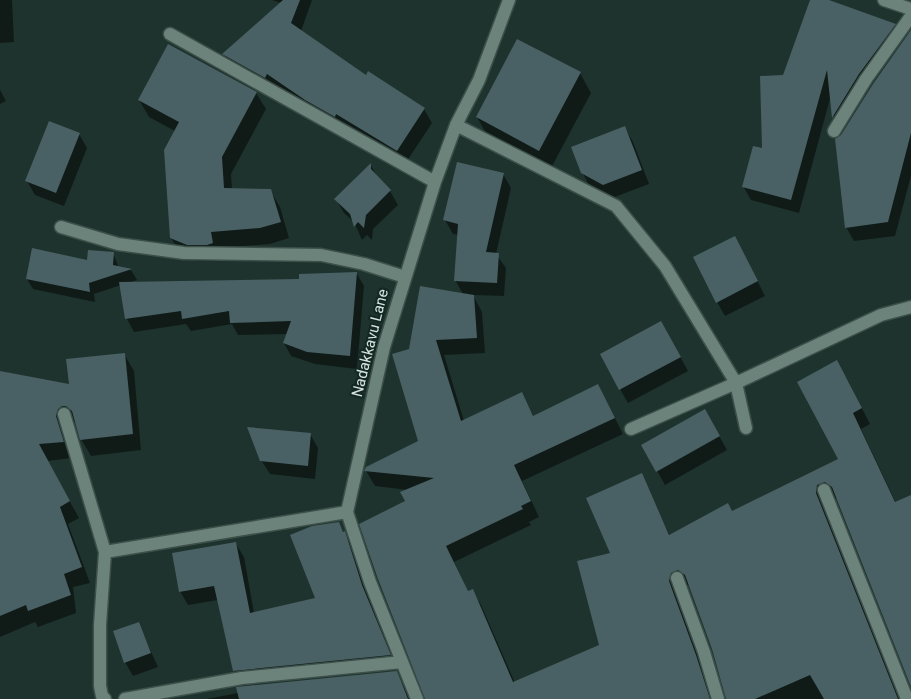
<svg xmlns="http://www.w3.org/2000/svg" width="911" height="699" viewBox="0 0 911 699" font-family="Roboto,sans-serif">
	<rect width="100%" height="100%" fill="#1e332d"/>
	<path fill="#0007" d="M 0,0 L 12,0 L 14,42 L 0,43 Z
		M 272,0 L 312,0 L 301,31 L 366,77 L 424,109 L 432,123 L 405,164 L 231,67 L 224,54 L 281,3 Z
		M 811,0 L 826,0 L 895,25 L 903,38 L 867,88 L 841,130 L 834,118 L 831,95 L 799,213 L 751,200 L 743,186 L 764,150 L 784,76 Z
		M 911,32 L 911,176 L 895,236 L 854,241 L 846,227 L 842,136 Z
		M 580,73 L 591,93 L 550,170 L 488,137 L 477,117 Z
		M 0,90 L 6,101 L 0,104 Z
		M 256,93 L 266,109 L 231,174 L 232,189 L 270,190 L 280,207 L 289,238 L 270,244 L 220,248 L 222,260 L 217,261 L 197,261 L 181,254 L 171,238 L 175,131 L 149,117 L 139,100 Z
		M 625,128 L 633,142 L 649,184 L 612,198 L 590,187 L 582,172 Z
		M 79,134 L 87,148 L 64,206 L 35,195 L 27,181 Z
		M 371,165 L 378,179 L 390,191 L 398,205 L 373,229 L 372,240 L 367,235 L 362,240 L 354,222 L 344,213 L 336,199 Z
		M 503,174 L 511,188 L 496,254 L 506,268 L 504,296 L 473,295 L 482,312 L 485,353 L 444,355 L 464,421 L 521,394 L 534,417 L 598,385 L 623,434 L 522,481 L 539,517 L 529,522 L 531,525 L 454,562 L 468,592 L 472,590 L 481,605 L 515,683 L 600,646 L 611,554 L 641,475 L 670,536 L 731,512 L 840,460 L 846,377 L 870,424 L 861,429 L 896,503 L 911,496 L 911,687 L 838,499 L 829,498 L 824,504 L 900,699 L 726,699 L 713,649 L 689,585 L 683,586 L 713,699 L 425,699 L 407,502 L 408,490 L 375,486 L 366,471 L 420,442 L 411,350 L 463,294 L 455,280 L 459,235 L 453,234 L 445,220 Z
		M 742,251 L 765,296 L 725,316 L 717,302 Z
		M 113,253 L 119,268 L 131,270 L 137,280 L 131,282 L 300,280 L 357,274 L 364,286 L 357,369 L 315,364 L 291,356 L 284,343 L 287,334 L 238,335 L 232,324 L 191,331 L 186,324 L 134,332 L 127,319 L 121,285 L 94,294 L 95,302 L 33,289 L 27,279 Z
		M 669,336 L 688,371 L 628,403 L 620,389 Z
		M 124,354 L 134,371 L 141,450 L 91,456 L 81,439 L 76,422 L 72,422 L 72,458 L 47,461 L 79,518 L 68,524 L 90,583 L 73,587 L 76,613 L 38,627 L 35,622 L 0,637 L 0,372 L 70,386 Z
		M 705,411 L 727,450 L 665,485 L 643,446 Z
		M 310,434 L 318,448 L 315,479 L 270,474 L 261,460 Z
		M 338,523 L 352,546 L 370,600 L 397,669 L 242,685 L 234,671 L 218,600 L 188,605 L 180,591 L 236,544 L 244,557 L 254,613 L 317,599 Z
		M 138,623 L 158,667 L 133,676 L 125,662 Z
		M 396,672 L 410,699 L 206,699 L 238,693 Z"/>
	<path fill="#496164" d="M 283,0 L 300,0 L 291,23 L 366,75 L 368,71 L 425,108 L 397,151 L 336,114 L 335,117 L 305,100 L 267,74 L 265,78 L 222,54 Z
		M 810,0 L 829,0 L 896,24 L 859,74 L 832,118 L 827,70 L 791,200 L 742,187 L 753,146 L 762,148 L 760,76 L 783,75 Z
		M 911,30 L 911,133 L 888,222 L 845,228 L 835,139 L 841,135 L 873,84 Z
		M 517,39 L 581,72 L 539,151 L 476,117 Z
		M 168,44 L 257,92 L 222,157 L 224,188 L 271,189 L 281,222 L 260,228 L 211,232 L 213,243 L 207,245 L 187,245 L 170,238 L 164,150 L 179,122 L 138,100 Z
		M 49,121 L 80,133 L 56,193 L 25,181 Z
		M 625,126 L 642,170 L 603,185 L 581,173 L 571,147 Z
		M 457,162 L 504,173 L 486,252 L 499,253 L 497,283 L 454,281 L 458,224 L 443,220 Z
		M 371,163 L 371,169 L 391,190 L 366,215 L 364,228 L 358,222 L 354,227 L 350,214 L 334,199 Z
		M 735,236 L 758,281 L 716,303 L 693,257 Z
		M 32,248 L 87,260 L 88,250 L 114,252 L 113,265 L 132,269 L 89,283 L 90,292 L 26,279 Z
		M 357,272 L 350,356 L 307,352 L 283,343 L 291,321 L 230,323 L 229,311 L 182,319 L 181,311 L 125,319 L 119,282 L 299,279 L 299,274 Z
		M 420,286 L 474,295 L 477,338 L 436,340 L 461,421 L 522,392 L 533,416 L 598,384 L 615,418 L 514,465 L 531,501 L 521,506 L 523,509 L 446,546 L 468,591 L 473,589 L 513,682 L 599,645 L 577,561 L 610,553 L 586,498 L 642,473 L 669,535 L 728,503 L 732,511 L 838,459 L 797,382 L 837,360 L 862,408 L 853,413 L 895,502 L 911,495 L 911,687 L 832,487 L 825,482 L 817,485 L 816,493 L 898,699 L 824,699 L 810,675 L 755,699 L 726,699 L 712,649 L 685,575 L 678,570 L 671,573 L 669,581 L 696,655 L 710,699 L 425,699 L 378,579 L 359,524 L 405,501 L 400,492 L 434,478 L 364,471 L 366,467 L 418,441 L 392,354 L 409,349 Z
		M 661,321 L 681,357 L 619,390 L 600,354 Z
		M 125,353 L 133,434 L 80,440 L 72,411 L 66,406 L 62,406 L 58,409 L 56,416 L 64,442 L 39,444 L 70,501 L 60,507 L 82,567 L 64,574 L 71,595 L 28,611 L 26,605 L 0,616 L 0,371 L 69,384 L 66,359 Z
		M 705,409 L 720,436 L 656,472 L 641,445 Z
		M 247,427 L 311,433 L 308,466 L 260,461 Z
		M 339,522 L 343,532 L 345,531 L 362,585 L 391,655 L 233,671 L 214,586 L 179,592 L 172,553 L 236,542 L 250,613 L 315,598 L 290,535 L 312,526 Z
		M 139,622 L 151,653 L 124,663 L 113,631 Z
		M 397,671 L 408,699 L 239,699 L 236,687 Z"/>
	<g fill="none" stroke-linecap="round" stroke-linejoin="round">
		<defs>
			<path id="minor" d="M 884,0 L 911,9
				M 170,34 L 435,182
				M 456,125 L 616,206 L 665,266 L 736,383 L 746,428
				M 834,131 L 866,79 L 911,16
				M 61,227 L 118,244 L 184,253 L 321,255 L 364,264 L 405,277
				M 64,414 L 105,552 L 347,512
				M 631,429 L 736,383 L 881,315 L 911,307
				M 824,490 L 907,699
				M 105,552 L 100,625 L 100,686 L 102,696 L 105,699
				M 677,578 L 704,652 L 718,699
				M 125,699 L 242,678 L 402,662
				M 417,699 L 370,582 L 347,512 L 384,347 L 435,182 L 456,125 L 479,80 L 509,0"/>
		</defs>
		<use href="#minor" stroke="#3c4f49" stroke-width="15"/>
		<use href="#minor" stroke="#6b837b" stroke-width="12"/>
	</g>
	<g text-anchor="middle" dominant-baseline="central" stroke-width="4.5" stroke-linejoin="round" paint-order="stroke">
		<g font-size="15" fill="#d6e3de" stroke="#142923">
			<text transform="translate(370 343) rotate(-76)">Nadakkavu Lane</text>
		</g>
	</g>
</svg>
